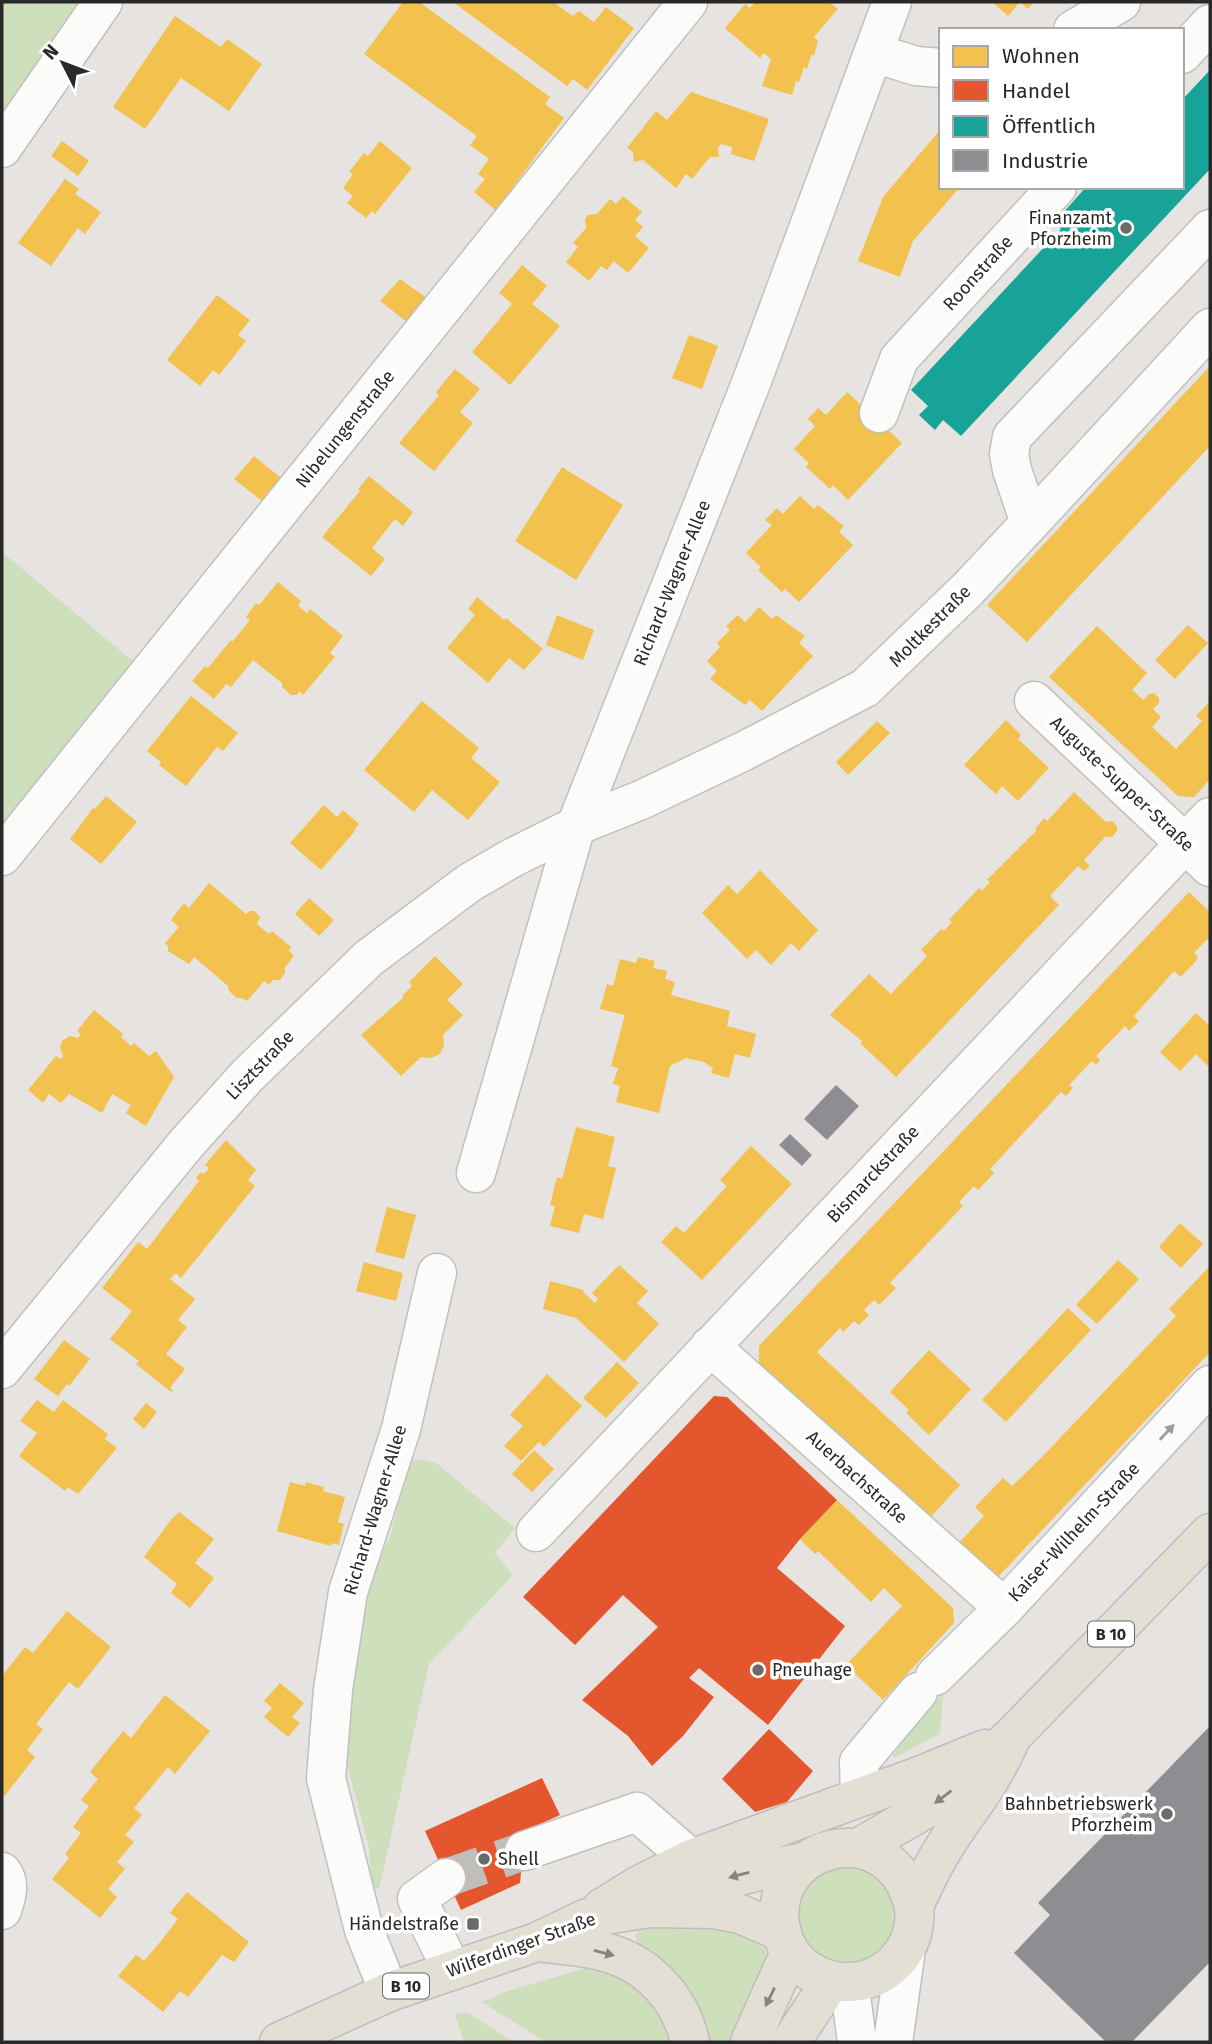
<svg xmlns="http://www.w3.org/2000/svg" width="1212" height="2044" viewBox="0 0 1212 2044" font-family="'Fira Sans',sans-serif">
	<rect width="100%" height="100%" fill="#e6e3e0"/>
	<path fill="#cddfbb" d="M 2,2 L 83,2 L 2,119 Z
		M 2,552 L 135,663 L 2,826 Z
		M 419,1459 L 436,1463 L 515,1528 L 495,1553 L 513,1575 L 429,1664 L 382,1876 L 379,1888 L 374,1888 L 371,1878 L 369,1847 L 338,1731 L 357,1596 L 390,1538 L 408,1463 Z
		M 943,1694 L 940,1734 L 894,1758 L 893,1755 L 916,1724 Z
		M798 1916a49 49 0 1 1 98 0a49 49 0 1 1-98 0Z
		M 682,1915 L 760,1935 L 767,1956 L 761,1979 L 732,2042 L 703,2042 L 638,1946 L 635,1936 L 640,1926 Z
		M 606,1962 L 637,1982 L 663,2014 L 671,2042 L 545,2042 L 482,2002 L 508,1991 Z
		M 467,2012 L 513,2042 L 464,2042 L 455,2014 Z"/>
	<path fill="#f2c14e" d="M 403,2 L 419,2 L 550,97 L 545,104 L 564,118 L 507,195 L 510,197 L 498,212 L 474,192 L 485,179 L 478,174 L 489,159 L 470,145 L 477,136 L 364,54 Z
		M 453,2 L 553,2 L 573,16 L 579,11 L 594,22 L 606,7 L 634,28 L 587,90 L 573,79 L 567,86 Z
		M 755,2 L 829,2 L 838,9 L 814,37 L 818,41 L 814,56 L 811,55 L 807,69 L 804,67 L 799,82 L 796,81 L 792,95 L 762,86 L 771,59 L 764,53 L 760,58 L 725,28 L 745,4 L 750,8 Z
		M 992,2 L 1034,2 L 1028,9 L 1020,2 L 1008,16 Z
		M 175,16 L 221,47 L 227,39 L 262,64 L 229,111 L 181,78 L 145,129 L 113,107 Z
		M 691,92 L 769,119 L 754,161 L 731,154 L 732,147 L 721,144 L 718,148 L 719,157 L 710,157 L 692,179 L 686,174 L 676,188 L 643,160 L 634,162 L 633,152 L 627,148 L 656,111 L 667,120 Z
		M 941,129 L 941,187 L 960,187 L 913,241 L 900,277 L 858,261 L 883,197 Z
		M 62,141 L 89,161 L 78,176 L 51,156 Z
		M 380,141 L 412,168 L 375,214 L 372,211 L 366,218 L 347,203 L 353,196 L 343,188 L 353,174 L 349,172 L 364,153 L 368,156 Z
		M 65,179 L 79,189 L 75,194 L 101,212 L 85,234 L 78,228 L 51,266 L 18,243 Z
		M 623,196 L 642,212 L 635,220 L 643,227 L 635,236 L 649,248 L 628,273 L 614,261 L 607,270 L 601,266 L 589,281 L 566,262 L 578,247 L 573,243 L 586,228 L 585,220 L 587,215 L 597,214 L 610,199 L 616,204 Z
		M 522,265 L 547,286 L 532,304 L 560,326 L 510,385 L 472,352 L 512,304 L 499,293 Z
		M 400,279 L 428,299 L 407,322 L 380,301 Z
		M 217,295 L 250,320 L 238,335 L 246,341 L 219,375 L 213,370 L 200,386 L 167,360 Z
		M 689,335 L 718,346 L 702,389 L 672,378 Z
		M 1210,366 L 1210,446 L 1027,642 L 987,605 Z
		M 455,369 L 480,389 L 460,412 L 473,423 L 434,471 L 399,443 L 439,395 L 436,392 Z
		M 847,392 L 902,443 L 848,500 L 833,485 L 830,489 L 806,467 L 809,463 L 794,449 L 815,426 L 808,419 L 818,408 L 826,415 Z
		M 254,456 L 281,478 L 262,501 L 234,479 Z
		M 562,467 L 623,505 L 576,580 L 515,541 Z
		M 369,476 L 413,512 L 403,526 L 395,519 L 372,548 L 385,559 L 371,576 L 322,537 L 360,491 L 358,489 Z
		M 800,496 L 814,509 L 818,505 L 844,526 L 839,532 L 853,545 L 799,602 L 785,589 L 782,592 L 758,570 L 761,567 L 746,553 L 772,525 L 765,520 L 777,508 L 783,514 Z
		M 278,582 L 301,601 L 298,606 L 307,613 L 310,609 L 343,636 L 330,653 L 335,657 L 303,695 L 299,691 L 297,695 L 291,695 L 282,687 L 282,683 L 253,660 L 231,687 L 226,684 L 214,699 L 192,681 L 205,666 L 208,668 L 231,640 L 232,642 L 250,620 L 246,617 L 256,603 L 259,605 Z
		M 477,597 L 504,620 L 506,618 L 543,649 L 524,670 L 509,658 L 488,683 L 447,648 L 475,615 L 468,609 Z
		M 759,607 L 772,619 L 776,615 L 805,636 L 799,643 L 813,656 L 762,711 L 750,700 L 745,705 L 710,679 L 717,671 L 707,661 L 720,647 L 717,643 L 730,630 L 726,626 L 738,615 L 745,622 Z
		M 557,615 L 594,630 L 583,660 L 546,645 Z
		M 1188,625 L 1208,643 L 1175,679 L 1155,660 Z
		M 1097,626 L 1147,673 L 1132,690 L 1143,700 L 1149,694 L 1154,693 L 1159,698 L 1159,703 L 1153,709 L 1161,717 L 1152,727 L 1176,749 L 1202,721 L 1196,716 L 1210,701 L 1210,779 L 1194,797 L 1178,796 L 1049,677 Z
		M 191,696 L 238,733 L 223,751 L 217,747 L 186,786 L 159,765 L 161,762 L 147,751 Z
		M 422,701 L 479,748 L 471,758 L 500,782 L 468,820 L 432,790 L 414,812 L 364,770 Z
		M 1006,720 L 1021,735 L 1018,739 L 1049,768 L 1018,801 L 1002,786 L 996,794 L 964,765 Z
		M 877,721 L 890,733 L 848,775 L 836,762 Z
		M 1074,792 L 1106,822 L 1112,821 L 1117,826 L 1117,831 L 1112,837 L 1105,837 L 1084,860 L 1090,866 L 1084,871 L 1078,866 L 1050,896 L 1059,905 L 896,1077 L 860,1043 L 862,1041 L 830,1015 L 869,974 L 891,994 L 927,956 L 921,950 L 941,929 L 944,931 L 952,922 L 949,920 L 979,888 L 982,891 L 990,882 L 987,880 L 1037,830 L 1035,829 L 1044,818 L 1047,821 Z
		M 106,796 L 137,822 L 101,864 L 70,839 L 93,808 L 95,809 Z
		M 324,805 L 337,817 L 343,810 L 359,824 L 354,830 L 355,831 L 321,870 L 290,843 Z
		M 760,870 L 818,930 L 799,951 L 791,943 L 771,965 L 756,950 L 747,959 L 702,913 L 728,885 L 737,894 Z
		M 209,883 L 246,914 L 249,911 L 254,911 L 260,917 L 257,924 L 269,934 L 272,931 L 291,947 L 289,951 L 294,956 L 285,967 L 285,973 L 280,980 L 273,980 L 269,985 L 264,981 L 247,1001 L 242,998 L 237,998 L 229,991 L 228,986 L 194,957 L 189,964 L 168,951 L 168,946 L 165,943 L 179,927 L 171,920 L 184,903 L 189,908 Z
		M 1189,892 L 1210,912 L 1210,942 L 1207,939 L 1194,953 L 1198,956 L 1196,961 L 1181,977 L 1174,971 L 1134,1016 L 1139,1021 L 1129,1031 L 1125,1026 L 1096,1056 L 1100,1060 L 1096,1065 L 1092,1061 L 1069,1085 L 1073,1088 L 1066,1096 L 1061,1092 L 990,1169 L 994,1173 L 978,1190 L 974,1186 L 959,1202 L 963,1206 L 890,1283 L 896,1288 L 879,1305 L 874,1300 L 864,1310 L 869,1315 L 859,1325 L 854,1321 L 843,1332 L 840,1328 L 817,1352 L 960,1485 L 928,1520 L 759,1363 L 759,1346 Z
		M 309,898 L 334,920 L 319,936 L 295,914 Z
		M 435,956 L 463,984 L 447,1000 L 463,1015 L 443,1035 L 444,1046 L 440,1054 L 431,1058 L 421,1057 L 401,1076 L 361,1035 L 404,997 L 402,996 L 412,986 L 409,982 Z
		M 638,957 L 655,961 L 653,968 L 667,971 L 665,979 L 675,982 L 671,995 L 730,1011 L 727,1026 L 756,1034 L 750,1058 L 735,1054 L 729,1078 L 711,1073 L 713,1068 L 704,1062 L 686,1058 L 670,1066 L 659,1113 L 616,1102 L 620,1086 L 613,1084 L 618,1068 L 611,1066 L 625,1015 L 600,1009 L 607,984 L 613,986 L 620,959 L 636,963 Z
		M 94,1010 L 123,1034 L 121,1037 L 131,1046 L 134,1043 L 149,1056 L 156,1051 L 174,1077 L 146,1126 L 126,1113 L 131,1105 L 112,1094 L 102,1113 L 69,1094 L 61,1103 L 49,1094 L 43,1103 L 28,1090 L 56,1056 L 61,1059 L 63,1056 L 60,1047 L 62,1041 L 70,1036 L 78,1038 L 81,1034 L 77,1031 Z
		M 1196,1013 L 1210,1026 L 1210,1068 L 1196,1054 L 1180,1071 L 1160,1052 Z
		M 576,1127 L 615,1137 L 608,1166 L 616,1168 L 603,1219 L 584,1214 L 579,1233 L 550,1226 L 555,1206 L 550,1205 L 557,1177 L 562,1179 Z
		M 226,1140 L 256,1170 L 248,1180 L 255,1186 L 181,1278 L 176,1273 L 170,1279 L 195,1299 L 178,1320 L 187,1327 L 166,1354 L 185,1369 L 170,1388 L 173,1390 L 171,1392 L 136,1364 L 139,1361 L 110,1339 L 132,1311 L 102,1288 L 138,1242 L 147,1249 L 199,1181 L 196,1178 L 201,1172 L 204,1174 L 209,1168 L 205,1165 Z
		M 751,1146 L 792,1184 L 702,1280 L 661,1242 L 676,1226 L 684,1233 L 727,1186 L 720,1180 Z
		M 387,1207 L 416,1215 L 404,1259 L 375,1252 Z
		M 1180,1223 L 1203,1244 L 1181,1268 L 1159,1247 Z
		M 1118,1260 L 1139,1279 L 1097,1324 L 1076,1305 Z
		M 364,1262 L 403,1273 L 396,1301 L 356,1291 Z
		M 619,1265 L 648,1291 L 637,1303 L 659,1324 L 624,1362 L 576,1318 L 543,1309 L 550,1281 L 584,1290 L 583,1292 L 595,1303 L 598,1299 L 592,1293 Z
		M 1210,1266 L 1210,1352 L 997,1578 L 955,1547 L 984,1516 L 975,1507 L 1003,1478 L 1012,1486 L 1042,1457 L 1176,1316 L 1169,1309 Z
		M 1068,1308 L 1091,1330 L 1006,1422 L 982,1400 Z
		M 64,1340 L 90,1359 L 69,1386 L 67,1384 L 58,1396 L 34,1379 Z
		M 929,1350 L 971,1389 L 929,1435 L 906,1413 L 909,1410 L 890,1392 Z
		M 617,1362 L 639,1383 L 606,1418 L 583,1398 Z
		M 547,1374 L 582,1406 L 544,1447 L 539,1442 L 521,1461 L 504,1446 L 523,1426 L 510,1415 Z
		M 37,1400 L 54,1412 L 63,1400 L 108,1434 L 105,1439 L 117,1448 L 78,1494 L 68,1487 L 65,1491 L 19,1456 L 37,1433 L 20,1421 Z
		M 146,1403 L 157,1412 L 144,1429 L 133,1419 Z
		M 534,1450 L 554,1469 L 532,1492 L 512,1474 Z
		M 290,1482 L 305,1486 L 306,1482 L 324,1487 L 323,1491 L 345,1497 L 338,1522 L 344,1524 L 339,1545 L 332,1543 L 331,1546 L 277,1531 Z
		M 837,1500 L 953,1608 L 954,1623 L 883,1700 L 846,1665 L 902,1606 L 884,1588 L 871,1602 L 818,1551 L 815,1554 L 800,1539 Z
		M 179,1512 L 214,1539 L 195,1563 L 214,1578 L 190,1608 L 171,1593 L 177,1584 L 144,1557 L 170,1521 Z
		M 67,1611 L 111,1647 L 78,1689 L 69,1682 L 36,1724 L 43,1729 L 27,1750 L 35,1757 L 2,1799 L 2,1676 L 25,1647 L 33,1653 Z
		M 280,1683 L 304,1703 L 292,1717 L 300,1723 L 288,1737 L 264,1717 L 272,1708 L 264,1701 Z
		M 165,1695 L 210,1731 L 175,1774 L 168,1767 L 134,1808 L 142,1815 L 125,1835 L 134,1842 L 117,1862 L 125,1869 L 108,1889 L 117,1897 L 100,1918 L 52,1879 L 69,1858 L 65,1854 L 81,1833 L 73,1827 L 89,1806 L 81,1800 L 98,1779 L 90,1772 L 123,1731 L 131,1738 Z
		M 187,1892 L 249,1942 L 234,1962 L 222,1955 L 188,1997 L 180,1991 L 163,2012 L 118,1976 L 136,1955 L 144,1961 L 161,1941 L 178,1919 L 170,1913 Z"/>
	<path fill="#e4572e" d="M 714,1396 L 727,1397 L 837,1500 L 800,1539 L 777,1568 L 845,1626 L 768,1725 L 699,1668 L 689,1678 L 714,1697 L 683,1736 L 652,1766 L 628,1736 L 582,1700 L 658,1627 L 623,1595 L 575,1645 L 523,1597 Z
		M 769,1729 L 813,1771 L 787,1802 L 755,1812 L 722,1779 Z
		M 542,1778 L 560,1815 L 525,1831 L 520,1883 L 461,1910 L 425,1831 Z"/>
	<path fill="#17a398" d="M 1210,70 L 1210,169 L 961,436 L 943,420 L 935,430 L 919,415 L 928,406 L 911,390 L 1061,229 L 1054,223 L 1086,187 L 1182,187 L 1182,100 Z"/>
	<path fill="#8d8d92" d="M 836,1085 L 859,1106 L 827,1140 L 804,1119 Z
		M 790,1134 L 812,1155 L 802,1166 L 779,1145 Z
		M 1210,1726 L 1210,1962 L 1132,2042 L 1106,2042 L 1014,1953 L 1050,1915 L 1038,1903 Z"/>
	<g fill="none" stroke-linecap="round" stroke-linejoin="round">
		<path stroke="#c0bebb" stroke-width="38" stroke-dasharray="38 19" stroke-linecap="butt" d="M 446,1878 L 524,1851"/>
		<defs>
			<path id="minor" d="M 1073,30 L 1121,2
				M 874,53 L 916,66 L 941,68
				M 1182,54 L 1210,24
				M 2,148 L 103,2
				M 879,413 L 899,359 L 1057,187
				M 1030,523 L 1012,470 L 1009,454 L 1012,437 L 1210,229
				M 1034,701 L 1210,867
				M 2,856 L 688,2
				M 476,1173 L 576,826 L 753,378 L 892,2
				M 710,1346 L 1004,1608
				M 2,1369 L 186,1144 L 247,1076 L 369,958 L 469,883 L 512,858 L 576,826 L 641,800 L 744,751 L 865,688 L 968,589 L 1030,523 L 1210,328
				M 536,1532 L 1210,817
				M 935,1676 L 1004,1608 L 1210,1385
				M 860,1796 L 859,1762 L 918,1692
				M 524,1851 L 637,1812 L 691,1859
				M 2,1872 C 11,1883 6,1898 2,1910
				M 446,1878 L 417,1899 L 452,1970
				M 853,1982 L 851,1996 L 857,2042
				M 389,1992 L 364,1930 L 326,1778 L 333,1690 L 348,1592 L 401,1429 L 437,1273
				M 893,2042 L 906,1949"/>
			<path id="major" d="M 858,1848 L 936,1803 L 964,1781 L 1012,1736 L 1210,1533
				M 667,1900 C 712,1881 757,1870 805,1862
				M 914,1907 C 890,1807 759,1846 782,1934 C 796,1984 863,1999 897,1960 C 907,1949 913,1936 914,1922 C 915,1917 914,1911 915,1906 C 916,1900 920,1893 923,1887 C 938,1853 958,1826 979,1796 C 992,1777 1003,1757 1012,1736
				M 602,1908 L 641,1884 L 691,1859 L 919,1776 L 985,1749
				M 537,1942 C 560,1945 586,1946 608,1953 C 650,1965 681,2000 690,2042
				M 279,2042 L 389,1992 L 537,1942 L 587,1918 L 649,1908 L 714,1909 L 740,1914 L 782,1932
				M 750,2042 L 790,1952
				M 791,2042 L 831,1981"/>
		</defs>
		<use href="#minor" stroke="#c1c0c1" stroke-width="41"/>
		<use href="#major" stroke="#bfbebd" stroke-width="41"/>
		<use href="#minor" stroke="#fbfbfa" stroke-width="38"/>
		<use href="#major" stroke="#e4dfd5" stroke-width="38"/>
	</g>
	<defs><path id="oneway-solid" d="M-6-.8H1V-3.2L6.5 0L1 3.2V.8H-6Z" transform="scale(1.75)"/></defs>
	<use fill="#9c9c9c" href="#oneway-solid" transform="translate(1167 1432) rotate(-47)"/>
	<g fill="#86847f">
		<use href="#oneway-solid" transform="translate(943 1797) rotate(143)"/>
		<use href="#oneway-solid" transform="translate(739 1875) rotate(165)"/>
		<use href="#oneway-solid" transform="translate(604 1953) rotate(14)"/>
		<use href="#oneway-solid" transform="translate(770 1997) rotate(116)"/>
	</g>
	<g fill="#6b6a69" stroke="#fff" stroke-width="2.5">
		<circle cx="1126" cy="228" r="7"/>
		<circle cx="758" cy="1670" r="7"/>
		<circle cx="1167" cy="1814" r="7"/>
		<circle cx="484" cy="1859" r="7"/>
		<rect x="466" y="1917" width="14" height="14" rx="3.5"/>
	</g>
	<g text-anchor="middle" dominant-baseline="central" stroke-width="7" stroke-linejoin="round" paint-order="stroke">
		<g fill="#fff" stroke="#696969" stroke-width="2">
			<rect x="1088" y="1621.5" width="46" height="25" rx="5"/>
			<rect x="383" y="1973.5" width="46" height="25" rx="5"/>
		</g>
		<g font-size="16" font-weight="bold" fill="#292929">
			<text x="1111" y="1634">B 10</text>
			<text x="406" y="1986">B 10</text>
		</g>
		<g font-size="18" fill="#292929" stroke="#fff" text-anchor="end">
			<text x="1112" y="218">Finanzamt<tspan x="1112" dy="21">Pforzheim</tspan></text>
			<text x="772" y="1670" text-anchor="start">Pneuhage</text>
			<text x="1153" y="1804">Bahnbetriebswerk<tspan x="1153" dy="21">Pforzheim</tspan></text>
			<text x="498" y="1859" text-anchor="start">Shell</text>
			<text x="459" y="1924">Händelstraße</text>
		</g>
		<g font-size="18" fill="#292929" stroke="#fff">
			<text transform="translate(978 273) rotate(-48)">Roonstraße</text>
			<text transform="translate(345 429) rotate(-51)">Nibelungenstraße</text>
			<text transform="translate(672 583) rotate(-68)">Richard-Wagner-Allee</text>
			<text transform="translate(930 626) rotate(-45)">Moltkestraße</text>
			<text transform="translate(1122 784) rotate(43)">Auguste-Supper-Straße</text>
			<text transform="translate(260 1065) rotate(-46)">Lisztstraße</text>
			<text transform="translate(873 1174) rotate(-47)">Bismarckstraße</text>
			<text transform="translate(857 1477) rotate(42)">Auerbachstraße</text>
			<text transform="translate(375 1510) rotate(-73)">Richard-Wagner-Allee</text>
			<text transform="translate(1074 1532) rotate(-47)">Kaiser-Wilhelm-Straße</text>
			<text transform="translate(521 1945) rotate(-20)">Wilferdinger Straße</text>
		</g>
	</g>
	<rect width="1212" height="2044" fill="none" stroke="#292929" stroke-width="7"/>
	<rect x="939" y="28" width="245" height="161" fill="#ffffff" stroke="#a9a9a9" stroke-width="2"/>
	<rect x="953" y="46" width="35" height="21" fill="#f2c14e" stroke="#a9a9a9" stroke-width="2"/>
	<text x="1002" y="63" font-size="21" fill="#292929">Wohnen</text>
	<rect x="953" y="80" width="35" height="21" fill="#e4572e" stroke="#a9a9a9" stroke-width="2"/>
	<text x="1002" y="98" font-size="21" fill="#292929">Handel</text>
	<rect x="953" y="116" width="35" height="21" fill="#17a398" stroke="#a9a9a9" stroke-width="2"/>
	<text x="1002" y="133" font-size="21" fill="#292929">Öffentlich</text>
	<rect x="953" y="150" width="35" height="21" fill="#8d8d92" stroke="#a9a9a9" stroke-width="2"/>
	<text x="1002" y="168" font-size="21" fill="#292929">Industrie</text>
	<g transform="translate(63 63) rotate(312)" stroke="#ffffff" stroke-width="5" paint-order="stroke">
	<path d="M0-5L12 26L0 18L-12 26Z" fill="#292929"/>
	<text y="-10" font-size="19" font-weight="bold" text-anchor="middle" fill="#292929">N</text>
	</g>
</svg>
